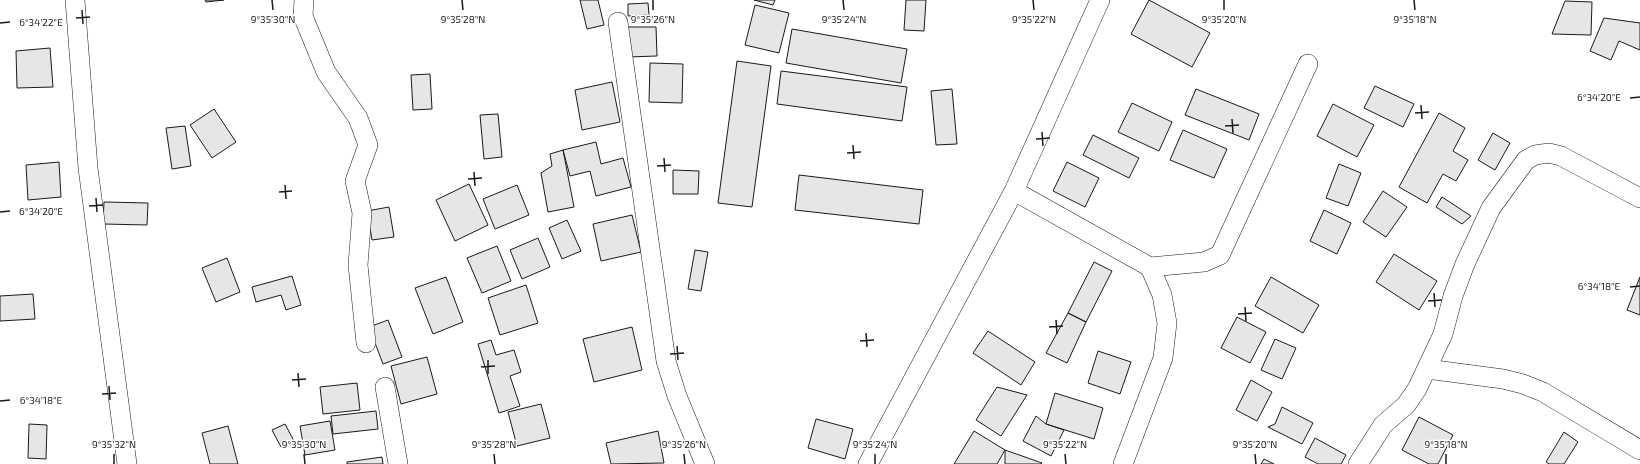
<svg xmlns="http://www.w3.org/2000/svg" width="1640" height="464" viewBox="0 0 1640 464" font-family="'Exo 2',sans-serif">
	<rect width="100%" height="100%" fill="#fff"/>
	<path fill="#e6e6e6" stroke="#1a1a1a" d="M 205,0 L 224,0 L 206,2 Z
		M 580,0 L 598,0 L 604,25 L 587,29 Z
		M 754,0 L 775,0 L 773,5 Z
		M 906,0 L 926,0 L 924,31 L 904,30 Z
		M 1149,0 L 1210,33 L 1192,67 L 1131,34 Z
		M 1565,1 L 1592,2 L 1591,35 L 1552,34 Z
		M 648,3 L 649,15 L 628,16 L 628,4 Z
		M 755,5 L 789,13 L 779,53 L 745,45 Z
		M 1604,18 L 1640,23 L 1640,50 L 1619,41 L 1611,60 L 1590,51 Z
		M 626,27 L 656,27 L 657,56 L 627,57 Z
		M 792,29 L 907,49 L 901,83 L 786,63 Z
		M 50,48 L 53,87 L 17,88 L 16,51 Z
		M 737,61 L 771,66 L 752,207 L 718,203 Z
		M 650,63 L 683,64 L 682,103 L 649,102 Z
		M 781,71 L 907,87 L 902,121 L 777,104 Z
		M 430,74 L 432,109 L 413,110 L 411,75 Z
		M 612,82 L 620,122 L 582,130 L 575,90 Z
		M 1375,86 L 1414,104 L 1403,127 L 1364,108 Z
		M 952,89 L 957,144 L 936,145 L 931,91 Z
		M 1196,89 L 1259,114 L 1249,140 L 1185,115 Z
		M 1132,103 L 1172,122 L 1159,151 L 1118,132 Z
		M 1333,104 L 1374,125 L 1357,157 L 1317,136 Z
		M 214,109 L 236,142 L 212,158 L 190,125 Z
		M 1439,113 L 1465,128 L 1453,151 L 1468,160 L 1456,181 L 1443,174 L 1427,203 L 1399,187 Z
		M 498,114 L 502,157 L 484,159 L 480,115 Z
		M 185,126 L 191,166 L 172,169 L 166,128 Z
		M 1183,130 L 1227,149 L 1214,178 L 1170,160 Z
		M 1493,133 L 1510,143 L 1495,170 L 1478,160 Z
		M 1093,135 L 1139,158 L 1129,178 L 1083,155 Z
		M 596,142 L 601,164 L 623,158 L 631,187 L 596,196 L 590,171 L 570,176 L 563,150 Z
		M 563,150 L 574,207 L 548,212 L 541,173 L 552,166 L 550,154 Z
		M 59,162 L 61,197 L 28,200 L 26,165 Z
		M 1067,162 L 1099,178 L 1085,207 L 1053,191 Z
		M 1339,164 L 1361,173 L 1348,206 L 1326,198 Z
		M 673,170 L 699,171 L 698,194 L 673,194 Z
		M 799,175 L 923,190 L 919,224 L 795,210 Z
		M 469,184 L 488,225 L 455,241 L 436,200 Z
		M 517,185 L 529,215 L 495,229 L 483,199 Z
		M 1383,191 L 1407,207 L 1386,237 L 1363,222 Z
		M 1442,197 L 1471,216 L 1462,224 L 1436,207 Z
		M 104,202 L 148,203 L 147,225 L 103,224 Z
		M 389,207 L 394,237 L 372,240 L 367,211 Z
		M 1324,210 L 1351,223 L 1337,254 L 1310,241 Z
		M 632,215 L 641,252 L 601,261 L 593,224 Z
		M 567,220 L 581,251 L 562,259 L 549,228 Z
		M 538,238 L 550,267 L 522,279 L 510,250 Z
		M 497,246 L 511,281 L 482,293 L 467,258 Z
		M 695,250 L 708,252 L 701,291 L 688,289 Z
		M 1394,254 L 1437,281 L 1419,310 L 1376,282 Z
		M 227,258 L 240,292 L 216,302 L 202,268 Z
		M 1094,262 L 1112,271 L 1086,322 L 1068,313 Z
		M 292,276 L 301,305 L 286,310 L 281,295 L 256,302 L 252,287 Z
		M 446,277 L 463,322 L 433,334 L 415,288 Z
		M 1271,277 L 1319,305 L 1303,333 L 1255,306 Z
		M 1640,277 L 1640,315 L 1627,310 Z
		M 526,285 L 538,323 L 500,335 L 488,298 Z
		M 33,294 L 35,319 L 0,321 L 0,296 Z
		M 1068,313 L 1086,322 L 1067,363 L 1046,353 Z
		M 1237,317 L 1266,332 L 1250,363 L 1221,348 Z
		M 388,320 L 402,357 L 383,364 L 369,327 Z
		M 632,327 L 642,370 L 594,382 L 583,339 Z
		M 988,331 L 1035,362 L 1021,385 L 973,353 Z
		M 1275,339 L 1296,348 L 1282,379 L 1261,370 Z
		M 491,340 L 496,355 L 514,350 L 521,372 L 510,376 L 520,406 L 499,413 L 478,344 Z
		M 1098,351 L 1131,362 L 1120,394 L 1088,383 Z
		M 427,357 L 437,394 L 401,404 L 391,366 Z
		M 1251,380 L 1272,392 L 1257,421 L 1236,410 Z
		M 357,383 L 360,410 L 323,414 L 320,387 Z
		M 997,387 L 1027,395 L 1001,436 L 976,420 Z
		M 1055,393 L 1103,408 L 1094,439 L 1046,424 Z
		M 541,404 L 550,438 L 517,446 L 508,412 Z
		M 1282,407 L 1313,423 L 1302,444 L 1268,427 L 1275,424 Z
		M 376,411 L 378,429 L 333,434 L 331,416 Z
		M 1036,416 L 1046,424 L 1064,430 L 1051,456 L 1023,441 Z
		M 1419,417 L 1453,435 L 1438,464 L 1429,464 L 1402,450 Z
		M 816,419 L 853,429 L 845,459 L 808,448 Z
		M 330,421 L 335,450 L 305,455 L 300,426 Z
		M 29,424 L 47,425 L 46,459 L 28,458 Z
		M 285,424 L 294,441 L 281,447 L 272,430 Z
		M 228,426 L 238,464 L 210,464 L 202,433 Z
		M 658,431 L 664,463 L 611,464 L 606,443 Z
		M 974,431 L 1005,450 L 997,464 L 954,464 Z
		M 1564,432 L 1578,442 L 1564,464 L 1549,464 L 1546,462 Z
		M 1315,438 L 1346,455 L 1341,464 L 1318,464 L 1305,457 Z
		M 1005,450 L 1042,463 L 1041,464 L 1005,464 Z
		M 382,457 L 383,464 L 347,464 L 347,462 Z
		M 1264,459 L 1274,464 L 1261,464 Z"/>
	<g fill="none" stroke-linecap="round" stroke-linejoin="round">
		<defs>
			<path id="street" d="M 75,0 L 88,168 L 127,464
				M 304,0 L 303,16 L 326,72 L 358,118 L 368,145 L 355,181 L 362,213 L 358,265 L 366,343
				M 618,22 L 666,361 L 677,396 L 705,464
				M 1014,191 L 1150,267
				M 1427,369 L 1503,379 L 1523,384 L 1543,392 L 1640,450
				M 385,387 L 398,464
				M 868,464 L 1014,191 L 1100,0
				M 1123,464 L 1163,358 L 1167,323 L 1162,295 L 1150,267 L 1204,262 L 1220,255 L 1308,64
				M 1358,464 L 1383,425 L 1406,405 L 1417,389 L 1443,334 L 1453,296 L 1465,264 L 1491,208 L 1526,160 L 1535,155 L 1549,153 L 1561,156 L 1640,198"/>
		</defs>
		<use href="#street" stroke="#1a1a1a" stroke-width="20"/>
		<use href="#street" stroke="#fff" stroke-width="19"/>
	</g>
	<path fill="none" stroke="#1a1a1a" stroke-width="1.5" d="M 272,0 L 273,10M 462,0 L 463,10M 653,0 L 653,10M 843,0 L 844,10M 1033,0 L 1034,10M 1224,0 L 1224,10M 1414,0 L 1415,10M 82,10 L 83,24M 76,18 L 90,17M 0,23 L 10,22M 1630,98 L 1640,97M 1421,105 L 1422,119M 1415,113 L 1429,112M 1232,119 L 1233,133M 1225,126 L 1239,125M 1042,132 L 1043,146M 1036,139 L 1050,138M 853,145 L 854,159M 847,153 L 861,152M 664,158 L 665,172M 657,166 L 671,165M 474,172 L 475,186M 468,179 L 482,178M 285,185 L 286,199M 279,192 L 292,191M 96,198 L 97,212M 89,206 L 103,205M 0,212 L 10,211M 1630,287 L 1640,286M 1434,293 L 1435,307M 1428,301 L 1442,300M 1245,307 L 1246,321M 1238,314 L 1252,313M 1056,320 L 1057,334M 1049,327 L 1063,326M 866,333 L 867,347M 860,341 L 874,340M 677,346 L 678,360M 670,354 L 684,353M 488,360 L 488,374M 481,367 L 495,366M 298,373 L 299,387M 292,380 L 306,379M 109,386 L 110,400M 102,394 L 116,393M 0,401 L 10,400M 114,454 L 114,464M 304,454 L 305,464M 494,454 L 495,464M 684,454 L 685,464M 875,454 L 875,464M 1065,454 L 1066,464M 1255,454 L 1256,464M 1446,454 L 1446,464"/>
	<g font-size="10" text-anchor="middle" fill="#1a1a1a" stroke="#fff" stroke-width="3" stroke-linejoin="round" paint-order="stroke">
		<text x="273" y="23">9°35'30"N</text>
		<text x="463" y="23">9°35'28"N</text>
		<text x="653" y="23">9°35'26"N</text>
		<text x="844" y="23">9°35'24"N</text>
		<text x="1034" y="23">9°35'22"N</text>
		<text x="1224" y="23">9°35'20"N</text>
		<text x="1415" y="23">9°35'18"N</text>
		<text x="41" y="26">6°34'22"E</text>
		<text x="1599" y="101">6°34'20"E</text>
		<text x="41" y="215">6°34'20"E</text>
		<text x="1599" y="290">6°34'18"E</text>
		<text x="41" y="404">6°34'18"E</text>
		<text x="114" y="448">9°35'32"N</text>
		<text x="304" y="448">9°35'30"N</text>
		<text x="494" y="448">9°35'28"N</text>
		<text x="684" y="448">9°35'26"N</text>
		<text x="875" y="448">9°35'24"N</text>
		<text x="1065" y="448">9°35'22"N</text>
		<text x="1255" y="448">9°35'20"N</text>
		<text x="1446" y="448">9°35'18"N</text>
	</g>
</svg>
